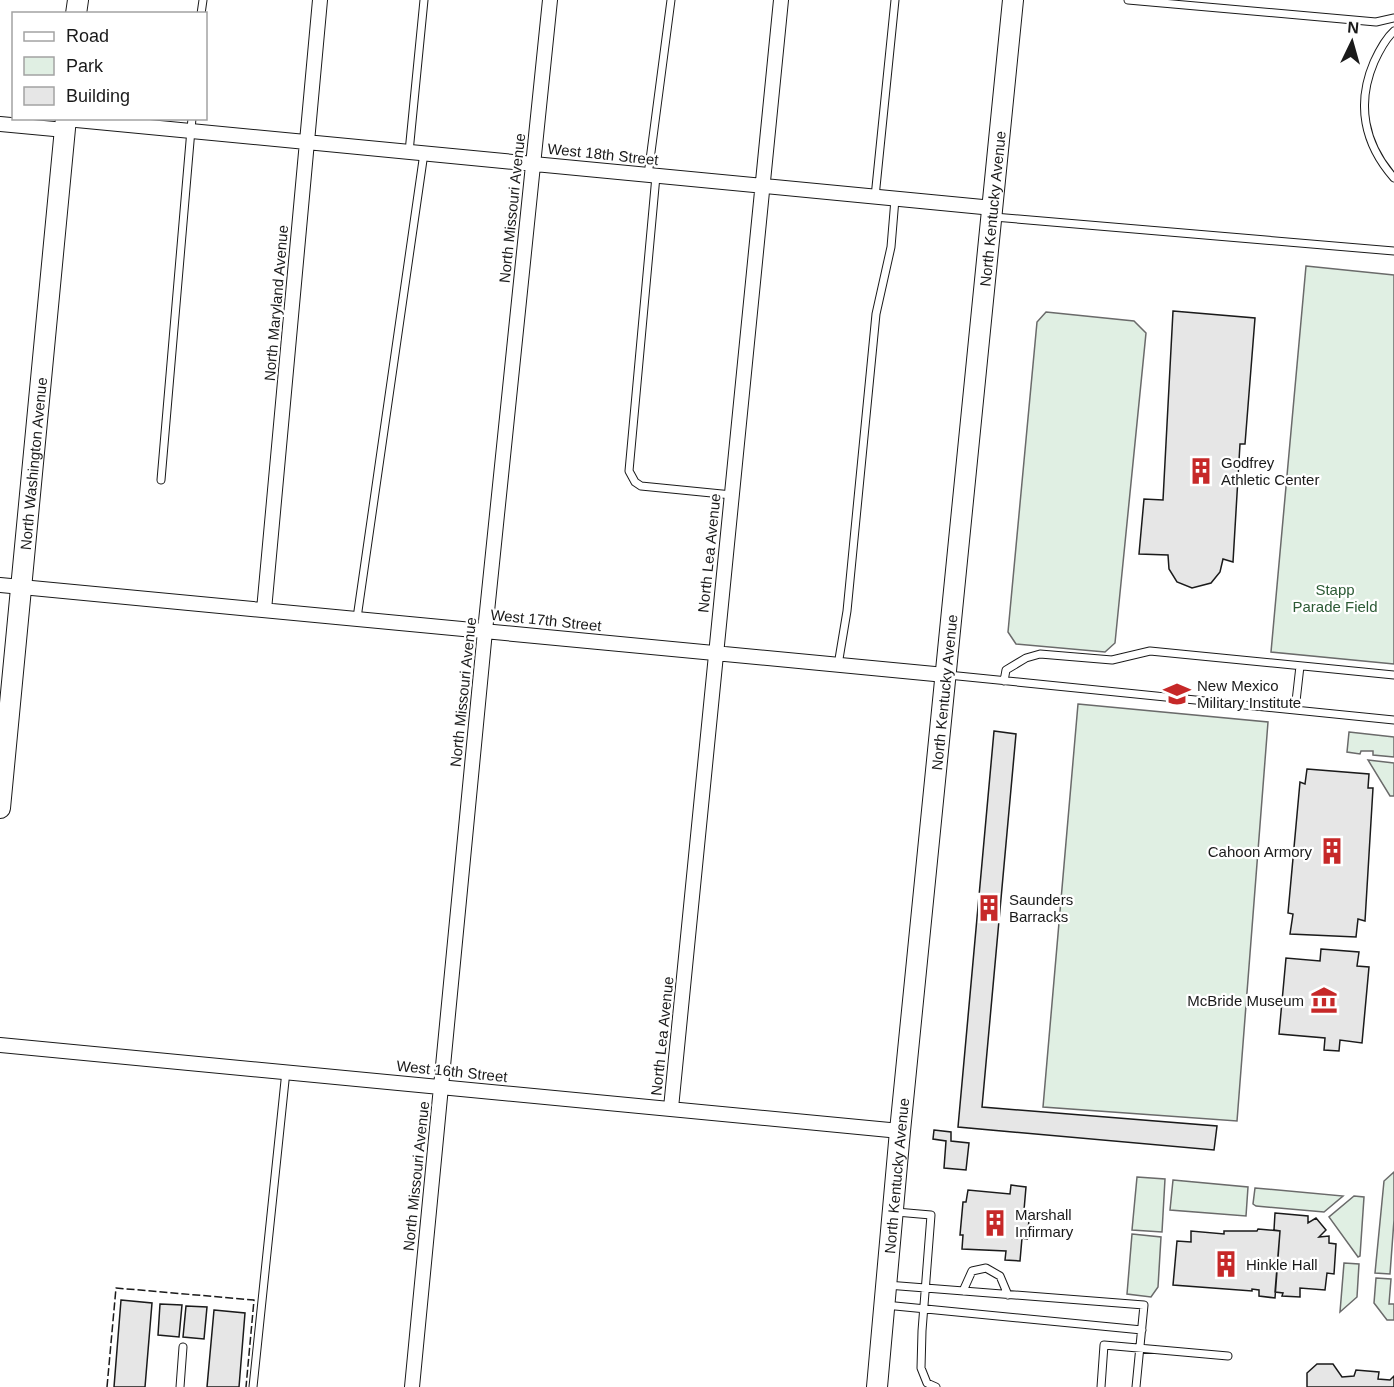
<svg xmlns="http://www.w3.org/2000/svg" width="1394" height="1387" viewBox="0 0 1394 1387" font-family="Arial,sans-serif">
	<rect width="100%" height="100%" fill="#fff"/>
	<path fill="#e0efe3" stroke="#6a6a6a" stroke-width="1.5" d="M 1306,266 L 1394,275 L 1394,664 L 1271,652 Z
		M 1046,312 L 1134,321 L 1146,333 L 1115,643 L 1105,652 L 1016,644 L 1008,632 L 1037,322 Z
		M 1078,704 L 1268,722 L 1237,1121 L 1043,1107 Z
		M 1349,732 L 1394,737 L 1394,757 L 1373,755 L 1373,751 L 1361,751 L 1360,754 L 1347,752 Z
		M 1368,760 L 1394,763 L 1394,796 L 1390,796 Z
		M 1394,1172 L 1394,1220 L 1390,1274 L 1375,1273 L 1384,1181 Z
		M 1137,1177 L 1165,1179 L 1162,1232 L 1132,1230 Z
		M 1173,1180 L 1248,1187 L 1246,1216 L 1170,1210 Z
		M 1255,1188 L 1343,1196 L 1324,1212 L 1256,1206 L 1253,1204 Z
		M 1354,1196 L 1364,1197 L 1360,1256 L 1358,1257 L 1329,1217 Z
		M 1132,1234 L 1161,1237 L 1158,1287 L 1151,1297 L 1127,1294 Z
		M 1344,1263 L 1359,1264 L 1357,1297 L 1340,1312 Z
		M 1376,1278 L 1391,1279 L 1389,1304 L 1394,1304 L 1394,1320 L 1387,1320 L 1374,1303 Z"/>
	<path fill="#e6e6e6" stroke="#1a1a1a" stroke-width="1.5" d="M 1173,311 L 1255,318 L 1245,444 L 1240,444 L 1233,562 L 1223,559 L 1220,572 L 1211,583 L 1192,588 L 1177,582 L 1169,569 L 1168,555 L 1139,554 L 1144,499 L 1163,500 Z
		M 994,731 L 1016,734 L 982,1107 L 1217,1126 L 1214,1150 L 958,1127 Z
		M 1307,769 L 1369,774 L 1368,788 L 1373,788 L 1365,921 L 1358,919 L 1356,937 L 1290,934 L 1293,914 L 1288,913 L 1300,782 L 1305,784 Z
		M 1321,949 L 1359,952 L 1357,966 L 1369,967 L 1362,1043 L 1340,1040 L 1339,1051 L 1324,1050 L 1325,1038 L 1279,1034 L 1286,958 L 1320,961 Z
		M 934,1130 L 951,1132 L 951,1141 L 969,1143 L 966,1170 L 944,1168 L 946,1141 L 933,1139 Z
		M 1011,1185 L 1026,1187 L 1024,1210 L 1030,1211 L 1027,1239 L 1022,1238 L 1020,1261 L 1005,1260 L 1006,1251 L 962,1249 L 963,1235 L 960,1235 L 963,1202 L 966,1202 L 968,1190 L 1010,1194 Z
		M 1275,1213 L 1308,1216 L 1308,1223 L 1316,1218 L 1326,1230 L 1319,1237 L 1329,1236 L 1329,1243 L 1336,1244 L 1334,1274 L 1327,1273 L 1325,1290 L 1300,1288 L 1300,1297 L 1282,1296 L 1283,1293 L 1275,1292 L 1280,1231 L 1274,1230 Z
		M 1258,1229 L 1280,1231 L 1275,1298 L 1259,1296 L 1259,1290 L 1252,1289 L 1252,1291 L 1173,1285 L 1177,1241 L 1191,1242 L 1191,1231 L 1224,1234 L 1224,1231 L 1257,1231 Z
		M 121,1300 L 152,1303 L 145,1387 L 114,1387 Z
		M 160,1304 L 182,1305 L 179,1337 L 158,1335 Z
		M 186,1306 L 207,1307 L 204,1339 L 183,1337 Z
		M 214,1310 L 245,1313 L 239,1387 L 207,1387 Z
		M 1317,1364 L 1333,1364 L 1342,1377 L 1354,1376 L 1356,1370 L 1379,1372 L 1378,1379 L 1390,1380 L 1394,1376 L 1394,1387 L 1307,1387 L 1307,1373 Z"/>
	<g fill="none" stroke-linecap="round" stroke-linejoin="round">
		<defs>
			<path id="lane" d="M 1128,0 L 1376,22 L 1394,18
				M 201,14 L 203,0
				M 1394,31 C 1385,39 1379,51 1374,62 C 1356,104 1364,144 1394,178
				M 409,152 L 424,0
				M 648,175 L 671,0
				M 656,176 L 629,471 L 635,482 L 641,486 L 732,495
				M 875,197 L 895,0
				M 994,217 L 1394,251
				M 161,480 L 192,118
				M 357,618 L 424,153
				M 838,665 L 847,611 L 876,314 L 891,247 L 895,199
				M 948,675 L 1394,720
				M 1004,681 L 1006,670 L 1026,658 L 1040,654 L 1112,660 L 1150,651 L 1394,675
				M 1295,710 L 1300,666
				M 896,1212 L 931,1215 L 922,1331 L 921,1368 L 927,1383 L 936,1387
				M 887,1285 L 1144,1305 L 1136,1387
				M 963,1291 L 972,1271 L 986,1268 L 1000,1276 L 1008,1295
				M 885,1305 L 1142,1330
				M 180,1387 L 183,1347
				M 253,1387 L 286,1071
				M 1101,1387 L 1104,1345 L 1228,1356"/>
			<path id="street" d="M 66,119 L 993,208
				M 0,124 L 65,130
				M 0,585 L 945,675
				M 264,610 L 320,0
				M 0,1045 L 900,1131
				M 671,1108 L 781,0
				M 412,1387 L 485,631 L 550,0"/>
			<g id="secondary">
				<path d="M 76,14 L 78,0"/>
				<path id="s1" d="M 0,808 L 66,118"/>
				<path id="s2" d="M 877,1387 L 900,1131 L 1013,0"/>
			</g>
		</defs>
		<use href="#lane" stroke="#1a1a1a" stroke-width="9"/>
		<use href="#street" stroke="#1a1a1a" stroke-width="16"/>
		<use href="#secondary" stroke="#1a1a1a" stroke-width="22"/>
		<use href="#lane" stroke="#fff" stroke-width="7"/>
		<use href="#street" stroke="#fff" stroke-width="14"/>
		<use href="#secondary" stroke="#fff" stroke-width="20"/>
		<path stroke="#1a1a1a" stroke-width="1.5" stroke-dasharray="8 3" stroke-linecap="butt" d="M 107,1387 L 116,1288 L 254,1300 L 246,1387"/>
	</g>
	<defs>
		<symbol id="building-bare" viewBox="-9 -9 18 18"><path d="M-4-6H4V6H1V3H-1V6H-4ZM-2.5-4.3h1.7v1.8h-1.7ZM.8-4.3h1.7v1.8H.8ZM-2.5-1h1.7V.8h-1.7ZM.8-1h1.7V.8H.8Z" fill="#c62828" stroke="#fff" stroke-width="2.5" paint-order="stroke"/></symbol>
		<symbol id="university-bare" viewBox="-9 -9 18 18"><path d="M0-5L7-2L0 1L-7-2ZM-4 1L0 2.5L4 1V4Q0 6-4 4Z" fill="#c62828" stroke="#fff" stroke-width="2.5" paint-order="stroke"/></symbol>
		<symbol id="museum-bare" viewBox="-9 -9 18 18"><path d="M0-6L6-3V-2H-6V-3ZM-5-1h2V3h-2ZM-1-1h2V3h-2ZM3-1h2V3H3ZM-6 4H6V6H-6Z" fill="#c62828" stroke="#fff" stroke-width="2.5" paint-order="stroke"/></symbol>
	</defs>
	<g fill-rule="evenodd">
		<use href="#building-bare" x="1182" y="452" width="38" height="38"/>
		<use href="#university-bare" x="1158" y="675" width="38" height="38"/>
		<use href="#building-bare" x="1313" y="832" width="38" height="38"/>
		<use href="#building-bare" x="970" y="889" width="38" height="38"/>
		<use href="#museum-bare" x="1305" y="981" width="38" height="38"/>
		<use href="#building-bare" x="976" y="1204" width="38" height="38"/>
		<use href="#building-bare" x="1207" y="1245" width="38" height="38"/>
	</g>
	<g text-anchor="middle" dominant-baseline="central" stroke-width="4.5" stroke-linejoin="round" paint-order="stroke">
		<g font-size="15" fill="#1a1a1a" stroke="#fff">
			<text transform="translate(603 154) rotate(6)">West 18th Street</text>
			<text transform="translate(512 208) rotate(-84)">North Missouri Avenue</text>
			<text stroke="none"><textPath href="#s2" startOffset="1184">North Kentucky Avenue</textPath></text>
			<text transform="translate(276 303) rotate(-85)">North Maryland Avenue</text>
			<text stroke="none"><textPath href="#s1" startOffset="346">North Washington Avenue</textPath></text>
			<text transform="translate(709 553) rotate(-84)">North Lea Avenue</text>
			<text transform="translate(546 620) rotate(6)">West 17th Street</text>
			<text transform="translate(463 692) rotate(-84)">North Missouri Avenue</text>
			<text stroke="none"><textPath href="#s2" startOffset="698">North Kentucky Avenue</textPath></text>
			<text transform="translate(662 1036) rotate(-84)">North Lea Avenue</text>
			<text transform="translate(452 1071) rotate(6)">West 16th Street</text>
			<text transform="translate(416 1176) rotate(-84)">North Missouri Avenue</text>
			<text stroke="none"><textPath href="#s2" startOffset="212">North Kentucky Avenue</textPath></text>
		</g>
		<g font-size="15" fill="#1a1a1a" stroke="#fff" text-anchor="start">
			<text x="1221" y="462">Godfrey<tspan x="1221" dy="17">Athletic Center</tspan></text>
			<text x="1197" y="685">New Mexico<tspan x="1197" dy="17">Military Institute</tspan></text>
			<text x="1312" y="851" text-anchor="end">Cahoon Armory</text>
			<text x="1009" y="899">Saunders<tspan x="1009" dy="17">Barracks</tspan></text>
			<text x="1304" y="1000" text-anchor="end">McBride Museum</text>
			<text x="1015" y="1214">Marshall<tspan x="1015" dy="17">Infirmary</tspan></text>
			<text x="1246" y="1264">Hinkle Hall</text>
		</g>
		<g font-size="15" fill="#2b5a34" stroke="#fff">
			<text x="1335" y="589">Stapp<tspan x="1335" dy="17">Parade Field</tspan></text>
		</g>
	</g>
	<rect x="12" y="12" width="195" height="108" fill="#ffffff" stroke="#a3a3a3" stroke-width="1.5"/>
	<rect x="24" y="32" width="30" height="9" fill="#ffffff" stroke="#a3a3a3" stroke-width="1.5"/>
	<text x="66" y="42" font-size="18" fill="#1a1a1a">Road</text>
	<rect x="24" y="57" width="30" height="18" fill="#e0efe3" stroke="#a3a3a3" stroke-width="1.5"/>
	<text x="66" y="72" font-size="18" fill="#1a1a1a">Park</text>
	<rect x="24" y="87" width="30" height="18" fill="#e6e6e6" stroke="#a3a3a3" stroke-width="1.5"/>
	<text x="66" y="102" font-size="18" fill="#1a1a1a">Building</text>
	<g transform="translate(1352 42) rotate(5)" stroke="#ffffff" stroke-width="4.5" paint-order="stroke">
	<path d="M0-4.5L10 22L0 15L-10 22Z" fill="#1a1a1a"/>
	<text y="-9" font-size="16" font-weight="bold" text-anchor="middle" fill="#1a1a1a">N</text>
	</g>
</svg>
